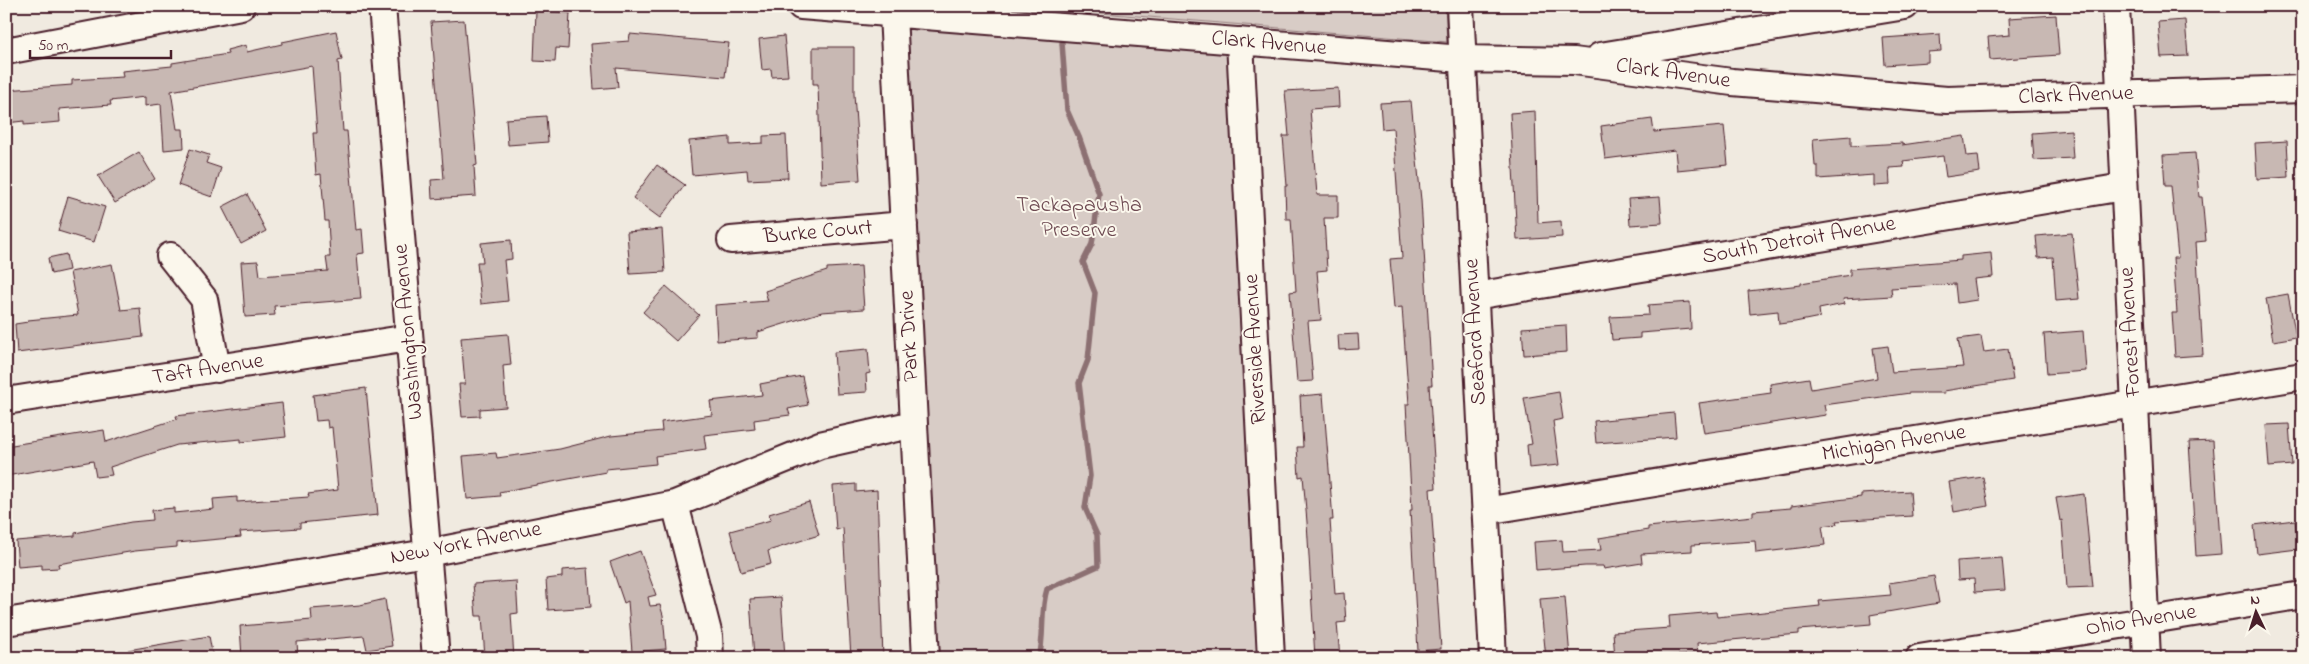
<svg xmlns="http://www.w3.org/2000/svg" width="2309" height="664" viewBox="0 0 2309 664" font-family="'Indie Flower',sans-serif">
	<rect width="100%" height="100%" fill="#f0eae0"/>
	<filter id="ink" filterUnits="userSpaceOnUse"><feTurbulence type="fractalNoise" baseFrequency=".02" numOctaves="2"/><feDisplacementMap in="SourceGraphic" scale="10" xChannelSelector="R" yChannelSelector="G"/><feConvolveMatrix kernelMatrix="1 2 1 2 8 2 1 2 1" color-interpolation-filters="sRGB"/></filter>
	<g filter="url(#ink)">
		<path fill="#d8ccc6" stroke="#917678" d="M 1017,6 L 1445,6 L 1447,42 Z
			M 900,26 L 1238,54 L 1268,658 L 937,658 Z"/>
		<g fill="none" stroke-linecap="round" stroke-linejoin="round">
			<path stroke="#8c6f72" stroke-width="5.5" d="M 1066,12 L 1066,6
				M 1039,658 C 1045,635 1040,611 1047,589 L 1098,566 L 1097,535 L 1085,508 L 1090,476 L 1079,383 L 1088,360 L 1095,293 L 1083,262 L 1092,244 L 1099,194 L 1079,137 L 1067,110 L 1062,43"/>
		</g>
		<path fill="#c8b8b3" stroke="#4a1f2b" d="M 536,11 L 570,13 L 568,49 L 556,48 L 555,62 L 534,61 Z
			M 2056,15 L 2059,55 L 1990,60 L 1988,37 L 2010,35 L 2009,18 Z
			M 464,20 L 477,165 L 474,166 L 476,196 L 432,199 L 431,180 L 444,179 L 431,22 Z
			M 2185,20 L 2188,56 L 2161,57 L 2158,22 Z
			M 336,31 L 342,60 L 338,61 L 343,131 L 347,131 L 356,230 L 362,229 L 364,253 L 357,254 L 361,299 L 274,306 L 275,315 L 245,317 L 241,262 L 258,261 L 260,276 L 328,271 L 326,257 L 330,257 L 328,221 L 325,221 L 321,174 L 316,175 L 313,133 L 317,133 L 312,66 L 171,91 L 177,129 L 183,129 L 184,148 L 164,150 L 161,104 L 145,106 L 145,97 L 110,101 L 111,105 L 59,109 L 60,122 L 24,125 L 24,121 L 6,123 L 6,90 L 72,85 L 72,80 L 123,77 L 122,71 L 172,66 L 172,63 L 228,54 L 227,50 L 246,45 L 247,52 L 282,44 L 282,42 Z
			M 630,34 L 729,43 L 725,77 L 616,68 L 618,87 L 594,89 L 591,44 L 629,41 Z
			M 1940,34 L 1941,51 L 1928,52 L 1928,62 L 1885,65 L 1883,38 Z
			M 784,36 L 788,76 L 772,77 L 771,69 L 762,70 L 759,39 Z
			M 813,47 L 854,47 L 854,94 L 860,180 L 821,183 L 818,84 L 813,84 Z
			M 1338,88 L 1339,107 L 1310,109 L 1317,195 L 1338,195 L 1338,218 L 1324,218 L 1327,270 L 1317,271 L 1321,320 L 1308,321 L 1313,381 L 1297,382 L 1290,292 L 1296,291 L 1291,219 L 1286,219 L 1285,186 L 1287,186 L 1283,136 L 1289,136 L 1285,91 Z
			M 1411,101 L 1421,200 L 1432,385 L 1429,385 L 1436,488 L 1430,489 L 1441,649 L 1418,651 L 1410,510 L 1412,510 L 1406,404 L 1409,404 L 1402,307 L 1394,308 L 1390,259 L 1402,258 L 1393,128 L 1382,129 L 1380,103 Z
			M 1535,111 L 1538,223 L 1561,221 L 1562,237 L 1517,240 L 1510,113 Z
			M 546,116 L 548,142 L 508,145 L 506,119 Z
			M 1652,119 L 1654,132 L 1724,126 L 1728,165 L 1677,170 L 1675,150 L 1605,159 L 1601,126 Z
			M 2071,130 L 2073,158 L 2034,160 L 2032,133 Z
			M 786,135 L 788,178 L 748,180 L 747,170 L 692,175 L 689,141 L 730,137 L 730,145 L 763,143 L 763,136 Z
			M 1851,136 L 1851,146 L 1902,143 L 1902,145 L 1964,136 L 1967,156 L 1978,155 L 1980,172 L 1946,177 L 1943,156 L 1903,161 L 1904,167 L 1889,168 L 1890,185 L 1874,186 L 1874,175 L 1818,179 L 1818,166 L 1815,166 L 1813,139 Z
			M 2287,141 L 2289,177 L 2257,179 L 2255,143 Z
			M 190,149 L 209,155 L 206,163 L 221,168 L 212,197 L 178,185 Z
			M 139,152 L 155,179 L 115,203 L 98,176 Z
			M 2195,153 L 2199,197 L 2202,197 L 2206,241 L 2196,242 L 2203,355 L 2175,357 L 2172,313 L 2177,313 L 2173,258 L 2178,258 L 2171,186 L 2165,186 L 2163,155 Z
			M 657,165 L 685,185 L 660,218 L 633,198 Z
			M 247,194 L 266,231 L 241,244 L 222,207 Z
			M 68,196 L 105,207 L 94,242 L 58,231 Z
			M 1660,197 L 1662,223 L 1630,225 L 1628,199 Z
			M 662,229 L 665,272 L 630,274 L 627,232 Z
			M 2072,233 L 2079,299 L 2056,301 L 2053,257 L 2038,258 L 2036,236 Z
			M 511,240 L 512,259 L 504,260 L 508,301 L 481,304 L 477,262 L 483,262 L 481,243 Z
			M 1991,253 L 1993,277 L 1974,279 L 1977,300 L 1957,303 L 1955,284 L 1891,288 L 1892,296 L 1843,299 L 1844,304 L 1819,309 L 1820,317 L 1795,322 L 1779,324 L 1778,311 L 1750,314 L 1748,291 L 1801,285 L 1801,283 L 1850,275 L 1850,269 L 1961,260 L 1961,256 Z
			M 66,254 L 69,270 L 51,274 L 48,258 Z
			M 112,264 L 121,310 L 140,308 L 143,337 L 17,353 L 15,324 L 28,322 L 28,320 L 78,315 L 70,272 Z
			M 861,266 L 864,309 L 822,312 L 758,332 L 758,338 L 717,341 L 715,305 L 768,301 L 765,291 L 827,271 L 827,268 Z
			M 666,286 L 699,315 L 676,341 L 643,312 Z
			M 2288,294 L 2296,337 L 2273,341 L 2266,298 Z
			M 1690,302 L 1691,329 L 1640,333 L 1640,338 L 1612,340 L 1610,317 L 1649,315 L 1648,305 Z
			M 1566,325 L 1567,352 L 1524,355 L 1522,328 Z
			M 2083,331 L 2086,371 L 2047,374 L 2044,334 Z
			M 508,334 L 511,365 L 503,366 L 506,407 L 480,409 L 480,416 L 462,417 L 459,384 L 465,384 L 461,338 Z
			M 1358,334 L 1359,349 L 1339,350 L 1338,335 Z
			M 1981,336 L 1984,352 L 2008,349 L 2013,380 L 1944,391 L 1945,393 L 1910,393 L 1824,405 L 1826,415 L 1704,433 L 1699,403 L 1771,393 L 1770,384 L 1809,378 L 1811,389 L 1877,378 L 1873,348 L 1888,346 L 1892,372 L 1963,367 L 1958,339 Z
			M 868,349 L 870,373 L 866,374 L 867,392 L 837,394 L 834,352 Z
			M 802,376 L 808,405 L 788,409 L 790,415 L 754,420 L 755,429 L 704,435 L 706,449 L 655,456 L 656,464 L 606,469 L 606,472 L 499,492 L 500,496 L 467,499 L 463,456 L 496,453 L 497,458 L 560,449 L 611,436 L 662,431 L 661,422 L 712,415 L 710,401 L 762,395 L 760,384 Z
			M 366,388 L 378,515 L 300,523 L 300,528 L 240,532 L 241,537 L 177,543 L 177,547 L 135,551 L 58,564 L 59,568 L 42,569 L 42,565 L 18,567 L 16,541 L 75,536 L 75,533 L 131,522 L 153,520 L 152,510 L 174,508 L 174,513 L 214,509 L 213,499 L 237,497 L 237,502 L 309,497 L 308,494 L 338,490 L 332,427 L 328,428 L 327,420 L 316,421 L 313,395 Z
			M 1559,392 L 1563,419 L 1553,421 L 1559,465 L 1529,468 L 1527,445 L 1532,444 L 1524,398 Z
			M 1323,394 L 1333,520 L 1330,520 L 1335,594 L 1344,593 L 1346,622 L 1337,623 L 1340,658 L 1315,658 L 1307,522 L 1303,476 L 1299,477 L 1297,447 L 1303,447 L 1300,396 Z
			M 282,403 L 286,437 L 241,442 L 241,439 L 177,445 L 110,467 L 112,475 L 96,477 L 93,461 L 6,476 L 6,446 L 104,430 L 106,442 L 177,419 L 176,416 Z
			M 1674,413 L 1676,437 L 1596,443 L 1594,421 Z
			M 2289,424 L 2292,465 L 2269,467 L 2266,425 Z
			M 2213,441 L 2221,554 L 2196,556 L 2189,442 Z
			M 1983,477 L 1988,506 L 1954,512 L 1949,482 Z
			M 856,484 L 856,492 L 877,490 L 883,658 L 851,658 L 843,528 L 836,530 L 833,486 Z
			M 1910,491 L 1912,516 L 1836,521 L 1837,524 L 1822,526 L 1825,545 L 1756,553 L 1755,541 L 1692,545 L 1692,551 L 1641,554 L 1642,563 L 1604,569 L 1603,566 L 1585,566 L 1536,570 L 1534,542 L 1562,540 L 1563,552 L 1601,550 L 1599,538 L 1648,530 L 1648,527 L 1753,516 L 1753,511 L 1791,508 L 1791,506 L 1861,497 L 1861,494 Z
			M 2084,494 L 2093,587 L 2067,588 L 2062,520 L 2060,521 L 2056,498 Z
			M 809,502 L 819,535 L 768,551 L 771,564 L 741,572 L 730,531 L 771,520 L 769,514 Z
			M 2295,520 L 2298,549 L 2257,554 L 2254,525 Z
			M 640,551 L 656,595 L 648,597 L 650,606 L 660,605 L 663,615 L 666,649 L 632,652 L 628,601 L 624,603 L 610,562 Z
			M 2002,558 L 2005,590 L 1975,592 L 1974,579 L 1958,580 L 1957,561 Z
			M 588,568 L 591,607 L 548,610 L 546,579 L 562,577 L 562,570 Z
			M 1934,576 L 1939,603 L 1870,615 L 1871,624 L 1799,630 L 1799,634 L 1697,643 L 1698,654 L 1615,658 L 1613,632 L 1670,628 L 1669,616 L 1716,612 L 1717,617 L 1820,606 L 1819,601 L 1891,595 L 1889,583 Z
			M 516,581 L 518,613 L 511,614 L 514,658 L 485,658 L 482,616 L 476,616 L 473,584 Z
			M 781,597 L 785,658 L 754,658 L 750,599 Z
			M 1565,597 L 1570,658 L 1546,658 L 1540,599 Z
			M 385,599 L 392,646 L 367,650 L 364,636 L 297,642 L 298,657 L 242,658 L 240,626 L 312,620 L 311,609 L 360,605 Z
			M 209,636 L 213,658 L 129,658 L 128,650 Z"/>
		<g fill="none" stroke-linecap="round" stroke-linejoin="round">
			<defs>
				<path id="minor" d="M 382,6 L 436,658
					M 801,6 L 1462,59 L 1574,61 L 1732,82 L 1947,100 L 2303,89
					M 1460,6 L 1493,658
					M 2116,6 L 2147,658
					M 893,14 L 926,658
					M 1240,41 L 1271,658
					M 6,51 L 241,6
					M 1600,56 L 1905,6
					M 731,240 L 904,225
					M 170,256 L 204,299 L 217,369
					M 1475,296 L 2123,187
					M 6,401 L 409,338
					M 675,504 L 709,636 L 710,658
					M 1485,511 L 2303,376
					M 6,622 L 427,553 L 675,504 L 820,445 L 914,424
					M 1919,658 L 2303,595"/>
			</defs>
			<use href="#minor" stroke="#4a1f2b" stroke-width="30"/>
			<use href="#minor" stroke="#fbf7ec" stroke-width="26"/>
		</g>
	</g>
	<g text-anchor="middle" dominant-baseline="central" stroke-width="4" stroke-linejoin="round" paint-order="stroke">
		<g font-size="22" fill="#4a1f2b" stroke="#fbf7ec">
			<text transform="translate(1269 44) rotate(5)">Clark Avenue</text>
			<text transform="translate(1673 74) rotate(8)">Clark Avenue</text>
			<text transform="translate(2076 96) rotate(-2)">Clark Avenue</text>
			<text transform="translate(818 233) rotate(-5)">Burke Court</text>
			<text transform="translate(1799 241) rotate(-10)">South Detroit Avenue</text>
			<text transform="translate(409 332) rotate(-95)">Washington Avenue</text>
			<text transform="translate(1476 332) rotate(-93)">Seaford Avenue</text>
			<text transform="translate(2131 332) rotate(-93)">Forest Avenue</text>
			<text transform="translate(910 336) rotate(-93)">Park Drive</text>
			<text transform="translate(1256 349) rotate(-93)">Riverside Avenue</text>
			<text transform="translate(208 370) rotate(-9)">Taft Avenue</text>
			<text transform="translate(1894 444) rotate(-9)">Michigan Avenue</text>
			<text transform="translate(466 544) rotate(-11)">New York Avenue</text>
			<text transform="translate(2141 621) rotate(-9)">Ohio Avenue</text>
		</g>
		<g font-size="22" fill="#6e4a52" stroke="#fbf7ec">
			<text x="1079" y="206">Tackapausha<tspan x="1079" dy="25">Preserve</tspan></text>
		</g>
	</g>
	<rect width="2309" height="664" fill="none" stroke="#fbf7ec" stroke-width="25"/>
	<rect x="12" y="12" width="2284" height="639" fill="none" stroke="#4a1f2b" stroke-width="2" filter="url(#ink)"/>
	<g transform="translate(2256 612) rotate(356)" stroke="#fbf7ec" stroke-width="4" paint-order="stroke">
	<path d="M0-4L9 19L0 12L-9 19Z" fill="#4a1f2b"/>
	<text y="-8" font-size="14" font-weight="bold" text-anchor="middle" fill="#4a1f2b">N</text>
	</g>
	<path d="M30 50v8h141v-8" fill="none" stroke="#4a1f2b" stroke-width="2.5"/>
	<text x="38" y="50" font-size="15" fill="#4a1f2b" stroke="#fbf7ec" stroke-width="4" paint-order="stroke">50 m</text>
</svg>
